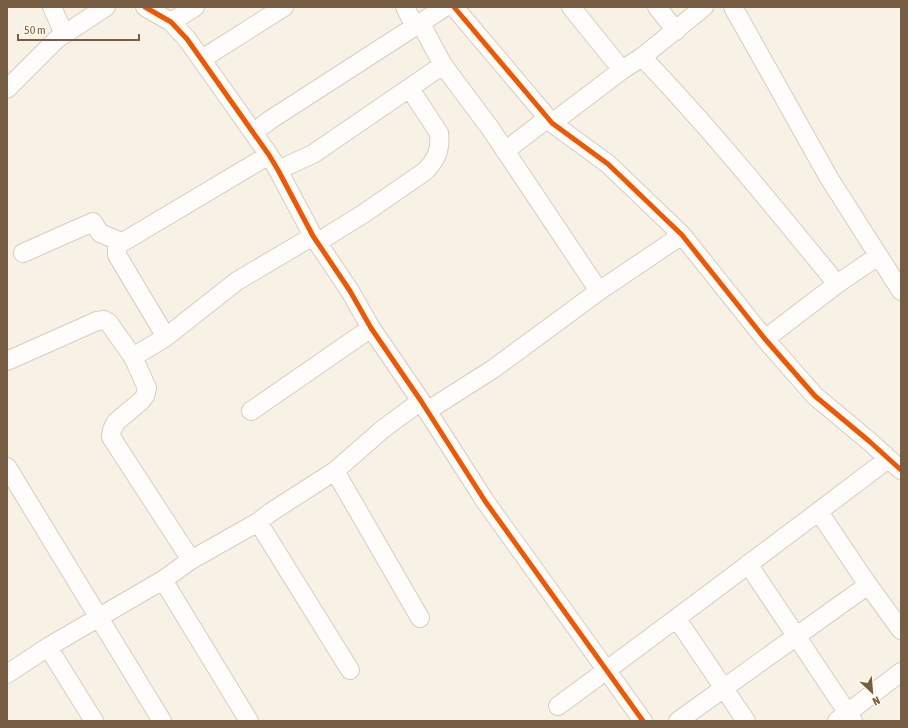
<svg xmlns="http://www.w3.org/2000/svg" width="908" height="728" viewBox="0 0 908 728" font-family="'Asap Condensed',sans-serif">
	<rect width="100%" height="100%" fill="#f7f2e5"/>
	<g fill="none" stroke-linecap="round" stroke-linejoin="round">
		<defs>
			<path id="minor" d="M 52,7 L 64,34
				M 145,7 L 171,22 L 187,39 L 269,155 L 278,170 L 313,236 L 350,291 L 371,328 L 421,401 L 485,501 L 643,721
				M 405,7 L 415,27
				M 454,7 L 552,123 L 608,164 L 682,235 L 765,339 L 815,396 L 869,441 L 901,470
				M 571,7 L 622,70
				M 657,7 L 676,31
				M 733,7 L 829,178 L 901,291
				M 171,22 L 195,7
				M 421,24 L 443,65 L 490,128 L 599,291
				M 642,57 C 711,129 774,207 837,284
				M 202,59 L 284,7
				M 7,89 L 57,39 L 106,7
				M 552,123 L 622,70 L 642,57 L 704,7
				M 253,133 L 270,120 L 445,7
				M 505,151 L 548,118
				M 278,170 L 313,154 L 443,65
				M 318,242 L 363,214 L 424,172 C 436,161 441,150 439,133 L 410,89
				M 23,253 L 93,222 L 100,233 L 121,242
				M 166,337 L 117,255 L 117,248 L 118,245 L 269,155
				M 765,339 L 837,284 L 878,256
				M 133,357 L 166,337 L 237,281 L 313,236
				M 7,361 L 97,321 L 104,320 L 109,323 L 133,357 L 147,388 L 145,396 L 141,401 L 116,422 L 112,430 L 111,437 L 191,560
				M 251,411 L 371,328
				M 427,411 L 493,369 L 599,291 L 682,235
				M 7,467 L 162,721
				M 335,471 L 420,618
				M 819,512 L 866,582 L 901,630
				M 258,522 L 350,670
				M 748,564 L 853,721
				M 163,580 L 249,721
				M 677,619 L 746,721
				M 48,647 L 94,721
				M 7,674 L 48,647 L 163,580 L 191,560 L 258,522 L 271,512 L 335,471 L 383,429 L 421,401
				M 558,706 C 669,625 778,542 888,459
				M 678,721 L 868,585
				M 837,721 L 901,672"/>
		</defs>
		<use href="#minor" stroke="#d6cdc1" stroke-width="20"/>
		<use href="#minor" stroke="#fefdfb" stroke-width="18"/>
		<defs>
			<path id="cycleway" d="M 145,7 L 171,22 L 187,39 L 269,155 L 278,170 L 313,236 L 350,291 L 371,328 L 421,401 L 485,501 L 643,721
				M 454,7 L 552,123 L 608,164 L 682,235 L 765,339 L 815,396 L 869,441 L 901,470"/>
		</defs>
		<use href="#cycleway" stroke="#fff9e6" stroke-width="8"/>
		<use href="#cycleway" stroke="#e8590c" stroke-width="5"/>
	</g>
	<rect width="908" height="728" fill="none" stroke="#765d44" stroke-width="16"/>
	<g transform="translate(872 692) rotate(154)" stroke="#fff9e6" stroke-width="3" paint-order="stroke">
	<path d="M0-3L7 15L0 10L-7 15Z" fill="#765d44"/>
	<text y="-6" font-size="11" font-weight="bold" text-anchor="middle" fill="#765d44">N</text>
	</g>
	<path d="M18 34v6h121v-6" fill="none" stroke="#765d44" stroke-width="2"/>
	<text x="24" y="34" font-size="12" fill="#765d44" stroke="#fff9e6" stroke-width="3" paint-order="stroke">50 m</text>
</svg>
